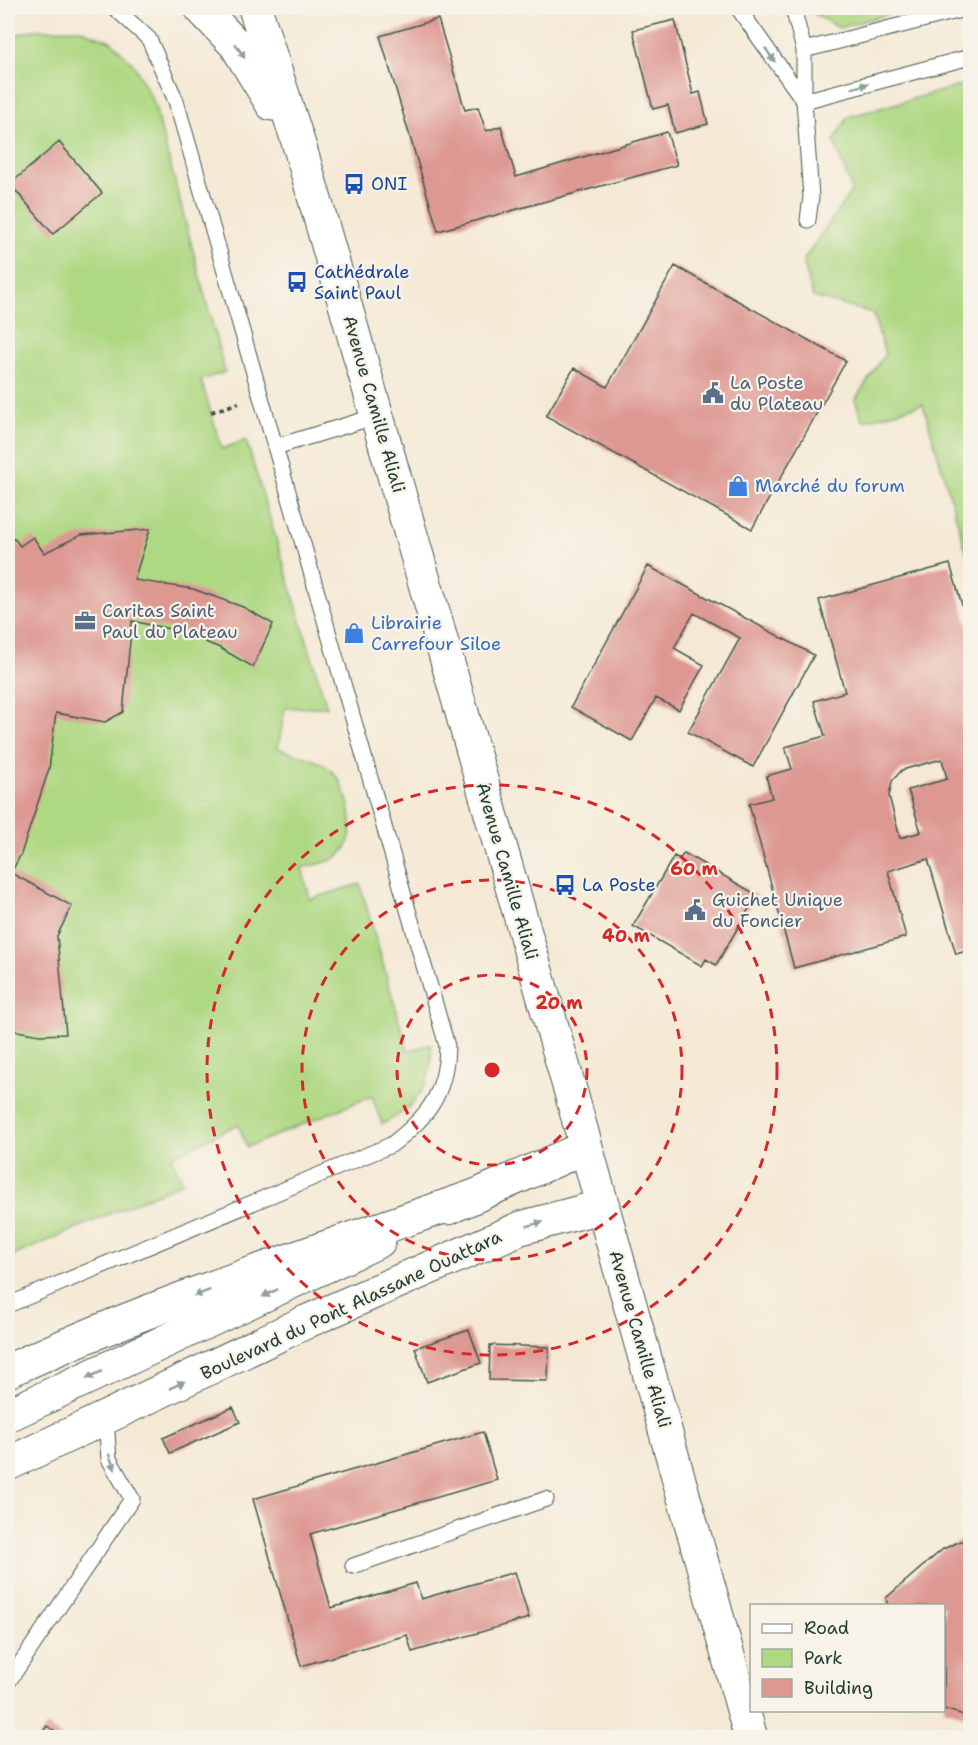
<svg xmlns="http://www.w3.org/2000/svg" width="978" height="1745" viewBox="0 0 978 1745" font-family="'Shantell Sans',sans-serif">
	<rect width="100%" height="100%" fill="#f7f3e8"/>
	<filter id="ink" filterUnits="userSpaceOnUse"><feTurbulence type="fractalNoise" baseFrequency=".0167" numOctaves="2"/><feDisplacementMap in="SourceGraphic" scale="12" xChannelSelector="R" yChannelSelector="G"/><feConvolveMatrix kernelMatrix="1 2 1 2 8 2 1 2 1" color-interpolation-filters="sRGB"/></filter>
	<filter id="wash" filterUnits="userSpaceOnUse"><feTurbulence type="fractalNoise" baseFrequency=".008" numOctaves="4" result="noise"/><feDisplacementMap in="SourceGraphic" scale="24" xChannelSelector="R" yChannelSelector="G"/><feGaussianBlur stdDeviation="1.35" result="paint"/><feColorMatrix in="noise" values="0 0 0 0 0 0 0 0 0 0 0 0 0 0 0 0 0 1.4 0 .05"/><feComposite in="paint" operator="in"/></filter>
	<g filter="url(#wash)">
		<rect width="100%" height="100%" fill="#f5e9d5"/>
		<path fill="#afd883" stroke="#678a5c" stroke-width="1.5" d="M 812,8 L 891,8 L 888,14 L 839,28 L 813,13 Z
			M 79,29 L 111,41 L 134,65 L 154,103 L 225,372 L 201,380 L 222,449 L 246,440 L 327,707 L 285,708 L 278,748 C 297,755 322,758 336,776 C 351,796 362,846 333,859 C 324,864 312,865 302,868 L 310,899 L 360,884 L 408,1051 L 431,1044 C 434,1083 417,1108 382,1124 L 372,1096 L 247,1147 L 238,1124 L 171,1157 L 183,1182 L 8,1258 L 8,37 L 33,30 Z
			M 970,83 L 970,564 L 923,404 L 863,421 L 855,400 L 885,354 L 873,313 L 813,297 L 803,261 L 852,190 L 834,141 L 848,117 Z"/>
		<g id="blocks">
			<path fill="#dd9892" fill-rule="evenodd" d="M 438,19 L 465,110 L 478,107 L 486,131 L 501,126 L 516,177 L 667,132 L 677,165 L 438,231 L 380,36 Z
				M 675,20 L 693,94 L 700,92 L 708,124 L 675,133 L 668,105 L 653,109 L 633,30 Z
				M 59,142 L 102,193 L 53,234 L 10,184 Z
				M 675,266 L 846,361 L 752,529 L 546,416 L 574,368 L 607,387 Z
				M 150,529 L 134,580 L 193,589 L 243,607 L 273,624 L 253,667 L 220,648 L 179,631 L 132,621 L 123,712 L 105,722 L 56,713 L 49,769 L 21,854 L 11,873 L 72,906 L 57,936 L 66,1034 L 40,1035 L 11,1030 L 8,1028 L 8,543 L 14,538 L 20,546 L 33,537 L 44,553 L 81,535 Z
				M 950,564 L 970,633 L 970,950 L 956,954 L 928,859 L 888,871 L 906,937 L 794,968 L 749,804 L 772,798 L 766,776 L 792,769 L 785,747 L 825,736 L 814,701 L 845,692 L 819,600 ZM 942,759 L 947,779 L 908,790 L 921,832 L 900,838 L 889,796 L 892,781 L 902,770 Z
				M 648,566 L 814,655 L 753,767 L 688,732 L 740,638 L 694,613 L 674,648 L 704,665 L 679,710 L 656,698 L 632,741 L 571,707 Z
				M 684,853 L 757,895 L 716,965 L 706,959 L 702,966 L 633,926 L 674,856 L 680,859 Z
				M 469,1330 L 481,1363 L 427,1382 L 415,1348 Z
				M 490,1345 L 549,1347 L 548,1381 L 489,1380 Z
				M 233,1407 L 240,1422 L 170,1453 L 163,1438 Z
				M 483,1432 L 497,1480 L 310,1534 L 331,1608 L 416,1583 L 421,1599 L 515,1572 L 529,1618 L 412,1652 L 407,1635 L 301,1666 L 253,1499 Z
				M 970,1537 L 970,1717 L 944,1709 L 944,1606 L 888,1606 L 886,1598 L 943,1549 Z
				M 47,1726 L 64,1738 L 38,1738 Z"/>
		</g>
	</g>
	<g filter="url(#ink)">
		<use href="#blocks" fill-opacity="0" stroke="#3f574c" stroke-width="1.5"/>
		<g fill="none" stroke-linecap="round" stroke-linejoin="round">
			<defs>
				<path id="lane" d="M 738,8 L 804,101
					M 793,8 L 804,50 L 804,101 L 811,197 L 808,220
					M 804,50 L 969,8
					M 804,101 L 970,57
					M 275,447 L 377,416
					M 8,1305 L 391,1145 C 428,1117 446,1094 447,1046 L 176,101 L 149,39 L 115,8
					M 353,1566 L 546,1499
					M 8,1682 L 132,1499 L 109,1459 L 106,1420"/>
				<path id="secondary" d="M 201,8 L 236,45 L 272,104
					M 255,8 L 301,151 L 571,1093 L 751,1738
					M 448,1208 L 586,1147
					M 8,1415 L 379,1241
					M 8,1464 L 308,1321 L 521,1228 L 603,1206"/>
				<path id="highway" d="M 8,1371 C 156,1302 320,1250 475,1196"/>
			</defs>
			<use href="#lane" stroke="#3f574c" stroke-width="17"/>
			<use href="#secondary" stroke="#3f574c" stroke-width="35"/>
			<use href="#highway" stroke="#3f574c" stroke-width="35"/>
			<path stroke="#3f574c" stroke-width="4" stroke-dasharray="4.5 4.5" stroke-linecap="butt" d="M 211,412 L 239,403"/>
			<use href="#lane" stroke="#fff" stroke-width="15"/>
			<use href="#secondary" stroke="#fff" stroke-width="33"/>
			<use href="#highway" stroke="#fff" stroke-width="33"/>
		</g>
		<defs><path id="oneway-solid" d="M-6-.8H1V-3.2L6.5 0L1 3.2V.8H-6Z" transform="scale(1.5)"/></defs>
		<g fill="#8f9e9a">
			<use href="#oneway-solid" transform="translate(240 51) rotate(57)"/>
			<use href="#oneway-solid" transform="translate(770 55) rotate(55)"/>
			<use href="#oneway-solid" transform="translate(860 86) rotate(-15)"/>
			<use href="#oneway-solid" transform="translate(535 1224) rotate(-15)"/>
			<use href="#oneway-solid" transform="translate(202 1293) rotate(159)"/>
			<use href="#oneway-solid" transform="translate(270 1293) rotate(154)"/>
			<use href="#oneway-solid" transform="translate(94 1375) rotate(155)"/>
			<use href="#oneway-solid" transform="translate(177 1385) rotate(-26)"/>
			<use href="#oneway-solid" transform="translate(112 1462) rotate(68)"/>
		</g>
	</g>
	<g fill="none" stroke="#d62828" stroke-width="3" stroke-dasharray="10 8">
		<circle cx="492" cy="1070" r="95"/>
		<circle cx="492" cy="1070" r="190"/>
		<circle cx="492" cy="1070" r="285"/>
	</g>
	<defs>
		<symbol id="bus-bare" viewBox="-9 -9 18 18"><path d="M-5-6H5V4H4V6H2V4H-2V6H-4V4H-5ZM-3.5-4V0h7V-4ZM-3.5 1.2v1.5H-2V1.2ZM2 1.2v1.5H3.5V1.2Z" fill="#1a4fb4" stroke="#f7f3e8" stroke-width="2.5" paint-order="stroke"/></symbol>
		<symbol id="civic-bare" viewBox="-9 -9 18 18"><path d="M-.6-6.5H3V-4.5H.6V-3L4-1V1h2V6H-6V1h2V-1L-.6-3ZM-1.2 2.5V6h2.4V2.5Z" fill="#5c6f8a" stroke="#f7f3e8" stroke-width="2.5" paint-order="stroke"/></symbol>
		<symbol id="shop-bare" viewBox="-9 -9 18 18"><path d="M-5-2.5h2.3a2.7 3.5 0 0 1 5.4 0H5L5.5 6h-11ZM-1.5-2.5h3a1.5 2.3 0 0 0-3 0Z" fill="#3f7fe0" stroke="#f7f3e8" stroke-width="2.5" paint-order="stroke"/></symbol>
		<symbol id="office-bare" viewBox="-9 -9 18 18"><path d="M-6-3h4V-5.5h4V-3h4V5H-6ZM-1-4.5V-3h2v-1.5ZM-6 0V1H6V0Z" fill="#5c6f8a" stroke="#f7f3e8" stroke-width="2.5" paint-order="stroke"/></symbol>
	</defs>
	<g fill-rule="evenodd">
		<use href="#bus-bare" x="339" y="169" width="30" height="30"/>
		<use href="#bus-bare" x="282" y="267" width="30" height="30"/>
		<use href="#civic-bare" x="698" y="378" width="30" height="30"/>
		<use href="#shop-bare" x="723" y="471" width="30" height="30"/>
		<use href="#office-bare" x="70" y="606" width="30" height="30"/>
		<use href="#shop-bare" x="339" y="618" width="30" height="30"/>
		<use href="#bus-bare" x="550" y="870" width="30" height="30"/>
		<use href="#civic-bare" x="680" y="895" width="30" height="30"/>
	</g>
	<g text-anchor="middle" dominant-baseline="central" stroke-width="4.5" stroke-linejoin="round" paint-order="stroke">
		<g font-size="18" fill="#164399" stroke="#f7f3e8" text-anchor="start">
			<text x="371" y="184">ONI</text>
			<text x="314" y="272">Cathédrale<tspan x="314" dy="21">Saint Paul</tspan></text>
			<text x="582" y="885">La Poste</text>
		</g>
		<g font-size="18" fill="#4e5e75" stroke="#f7f3e8" text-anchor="start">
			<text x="730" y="383">La Poste<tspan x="730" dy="21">du Plateau</tspan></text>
			<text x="102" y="611">Caritas Saint<tspan x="102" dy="21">Paul du Plateau</tspan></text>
			<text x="712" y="900">Guichet Unique<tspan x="712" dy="21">du Foncier</tspan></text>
		</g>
		<g font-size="18" fill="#1f3d34" stroke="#f7f3e8">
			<text transform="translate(374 404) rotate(74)">Avenue Camille Aliali</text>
			<text transform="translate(507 871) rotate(74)">Avenue Camille Aliali</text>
			<text transform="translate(351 1305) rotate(-25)">Boulevard du Pont Alassane Ouattara</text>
			<text transform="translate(640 1339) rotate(74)">Avenue Camille Aliali</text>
		</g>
		<g font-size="18" fill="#366cbe" stroke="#f7f3e8" text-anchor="start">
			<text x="755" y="486">Marché du forum</text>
			<text x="371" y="623">Librairie<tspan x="371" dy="21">Carrefour Siloe</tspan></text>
		</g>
	</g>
	<circle cx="492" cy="1070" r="9" fill="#d62828" stroke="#f7f3e8" stroke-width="3"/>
	<g font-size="18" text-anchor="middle" font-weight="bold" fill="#d62828" stroke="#f7f3e8" stroke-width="4.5" stroke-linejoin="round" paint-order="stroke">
		<text x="694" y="875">60 m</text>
		<text x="626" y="942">40 m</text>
		<text x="559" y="1009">20 m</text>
	</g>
	<rect width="978" height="1745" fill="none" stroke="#f7f3e8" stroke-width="30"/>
	<rect x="750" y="1604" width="195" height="108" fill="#f7f3e8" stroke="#a1aaa0" stroke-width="1.5"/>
	<rect x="762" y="1624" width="30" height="9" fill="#ffffff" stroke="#a1aaa0" stroke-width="1.5"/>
	<text x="804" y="1634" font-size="18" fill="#1f3d34">Road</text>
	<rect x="762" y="1649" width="30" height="18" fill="#afd883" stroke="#a1aaa0" stroke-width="1.5"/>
	<text x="804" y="1664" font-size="18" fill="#1f3d34">Park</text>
	<rect x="762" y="1679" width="30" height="18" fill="#dd9892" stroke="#a1aaa0" stroke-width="1.5"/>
	<text x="804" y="1694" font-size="18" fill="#1f3d34">Building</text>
</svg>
